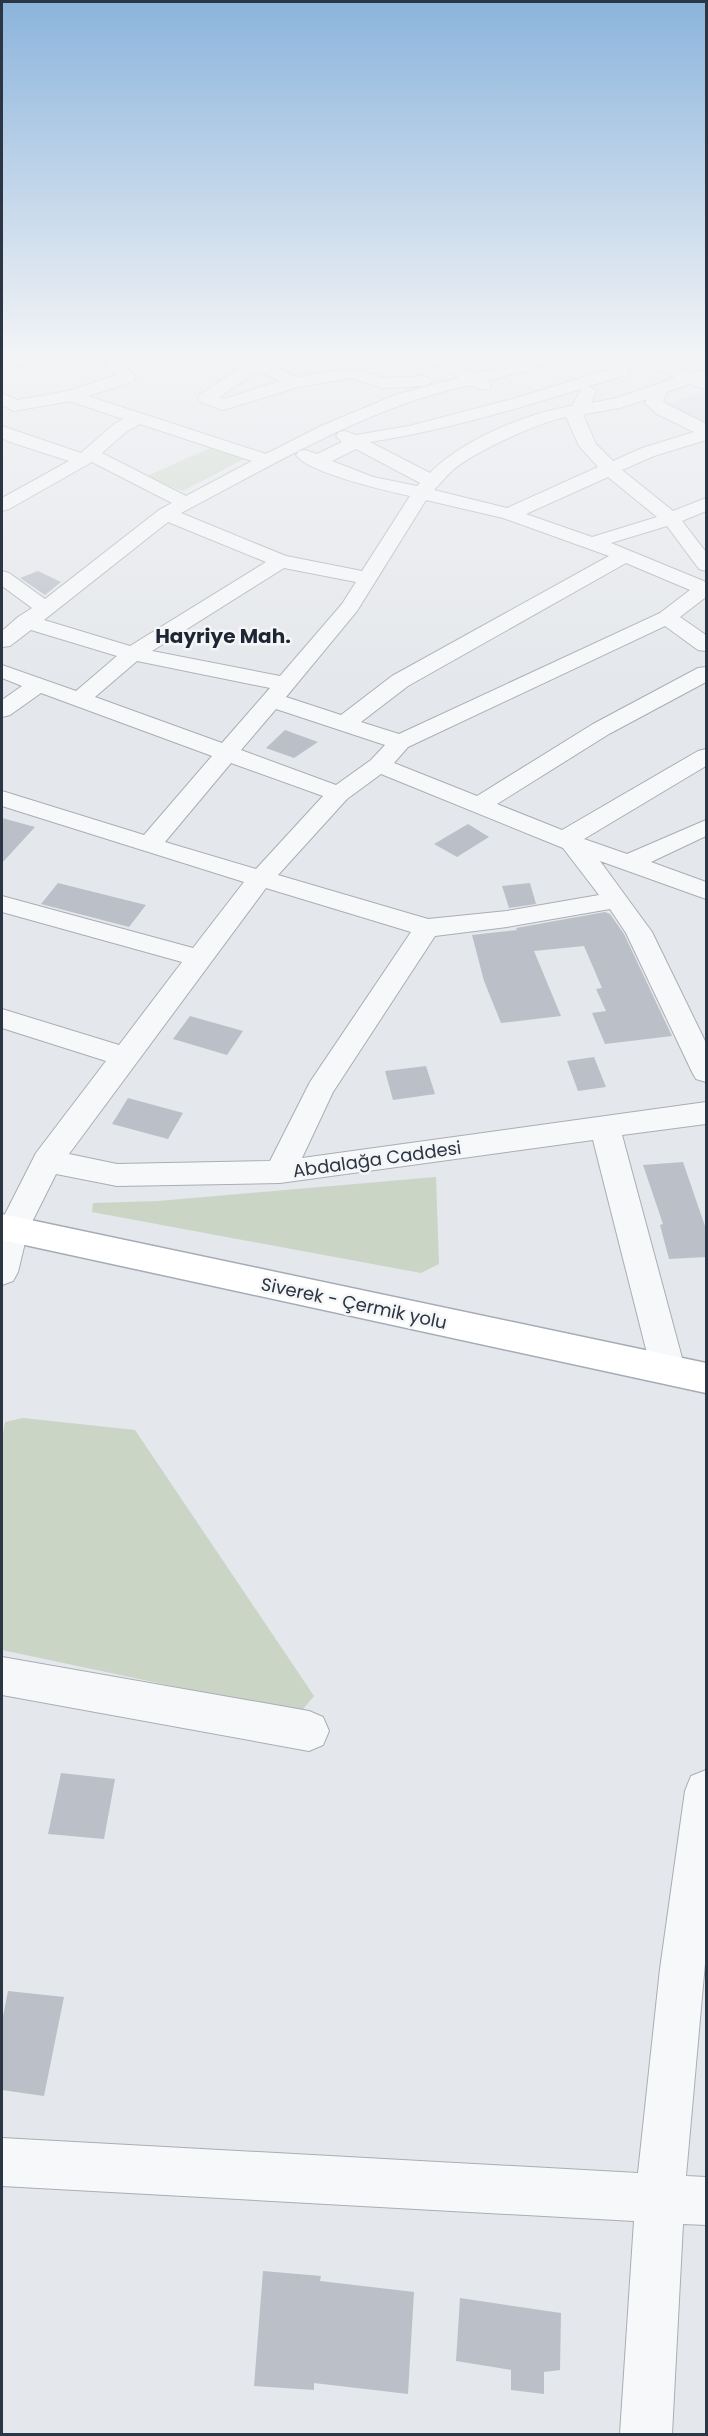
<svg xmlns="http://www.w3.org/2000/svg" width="708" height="2436" viewBox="0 0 708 2436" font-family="Poppins,sans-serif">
	<rect width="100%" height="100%" fill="#e4e7eb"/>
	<path fill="#d2d6dd" d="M 706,391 L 706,427 L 663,406 L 701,392 Z"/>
	<path fill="#cad5c5" d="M 212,447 L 244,459 L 183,491 L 145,477 Z
		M 436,1177 L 439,1264 L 421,1273 L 92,1212 L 93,1203 L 158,1201 Z
		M 23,1418 L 135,1430 L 314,1696 L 300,1713 L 2,1650 L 2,1440 L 5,1422 Z"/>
	<path fill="#bbc0c8" d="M 38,571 L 61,582 L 45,595 L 20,578 Z
		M 285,730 L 318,742 L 294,758 L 266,748 Z
		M 2,818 L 35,827 L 2,863 Z
		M 468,824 L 489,837 L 457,857 L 434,844 Z
		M 58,883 L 146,905 L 129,927 L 41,904 Z
		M 530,883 L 536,904 L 509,908 L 502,886 Z
		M 605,912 L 610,914 L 624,934 L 672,1036 L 605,1044 L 592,1013 L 606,1011 L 596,989 L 602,988 L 584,946 L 534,951 L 561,1016 L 501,1023 L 484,981 L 472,935 L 517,930 L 516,928 Z
		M 190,1016 L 243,1031 L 227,1055 L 173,1039 Z
		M 594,1057 L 606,1087 L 578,1091 L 567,1061 Z
		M 426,1066 L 435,1094 L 393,1100 L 385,1071 Z
		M 128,1098 L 183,1113 L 168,1139 L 112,1124 Z
		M 683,1162 L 706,1229 L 706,1257 L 669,1259 L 660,1225 L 663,1224 L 643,1165 Z
		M 61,1773 L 115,1779 L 104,1839 L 48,1834 Z
		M 8,1991 L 64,1997 L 44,2096 L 2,2090 L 2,2021 Z
		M 263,2271 L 321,2276 L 320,2281 L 414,2292 L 408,2394 L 314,2383 L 314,2390 L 254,2386 Z
		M 460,2298 L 561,2313 L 560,2370 L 544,2372 L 544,2394 L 511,2390 L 511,2370 L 456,2361 Z"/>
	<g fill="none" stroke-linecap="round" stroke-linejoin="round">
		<defs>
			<path id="minor" d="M 15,356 L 31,356 L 32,358 L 30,361 L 2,372 L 2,361 Z
				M 112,356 L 129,356 L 123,364 L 136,377 L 134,381 L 88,396 L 266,454 L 323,425 L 398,394 L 459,378 L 425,359 L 423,356 L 442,356 L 475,374 L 544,356 L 569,356 L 567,359 L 488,381 L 491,385 L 489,389 C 481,391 479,387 472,386 C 465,384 418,399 409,402 C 330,430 256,474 181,513 L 286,556 L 362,571 L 410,496 C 387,491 308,473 296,455 L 299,451 L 305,450 L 317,454 L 342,442 L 336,436 L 339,432 L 345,431 L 356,435 L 409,426 L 512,399 L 621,366 L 627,367 L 629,371 L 627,375 L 589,386 L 596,391 L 591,403 L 617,398 L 675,378 L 636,359 L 634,356 L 654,356 L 691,373 L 706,371 L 706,389 L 689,384 L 667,392 L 663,402 L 706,424 L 706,440 L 654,456 L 622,470 L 673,511 L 706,498 L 706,511 L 682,521 L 706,552 L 706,571 L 699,569 L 667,526 L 611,543 L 706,582 L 706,597 L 680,617 L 706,635 L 706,651 L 698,650 L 665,626 L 408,747 L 394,763 L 477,796 L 593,724 L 698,668 L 706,667 L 706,682 L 609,734 L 497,804 L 562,830 L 698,751 L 706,749 L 706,766 L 584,839 L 627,854 L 706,820 L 706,836 L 651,862 L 706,882 L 706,899 L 600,861 L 652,932 L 706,1043 L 706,1082 L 696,1079 L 692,1072 L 626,933 L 610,909 L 507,927 L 435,936 L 333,1092 L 302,1158 L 706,1102 L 706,1124 L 622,1135 L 685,1369 L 680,1379 L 668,1383 L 656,1379 L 651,1369 L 593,1140 L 280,1183 L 117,1186 L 56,1174 L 28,1230 L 18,1272 L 13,1281 L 2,1285 L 2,1220 L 36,1153 L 106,1061 L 2,1028 L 2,1009 L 119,1045 L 182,962 L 2,912 L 2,896 L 193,948 L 244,882 L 2,806 L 2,791 L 144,835 L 212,756 L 41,693 L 10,715 L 2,717 L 2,700 L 22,686 L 2,678 L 2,665 L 76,691 L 117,656 L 31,630 L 10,646 L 2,647 L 2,631 L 18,617 L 32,608 L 2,586 L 2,571 L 9,573 L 45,599 L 159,510 L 172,503 L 92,462 L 9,509 L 2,511 L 2,498 L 69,461 L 7,441 L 2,438 L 2,426 L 81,453 L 114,424 L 123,419 L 70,401 L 14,411 L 2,405 L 2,393 L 17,400 L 68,391 L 117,375 L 106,364 ZM 581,389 L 572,406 C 527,413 462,440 430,473 L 370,442 C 442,431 512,410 581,389 ZM 647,399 L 645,403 L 657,414 L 694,432 L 642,448 L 613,461 L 596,444 L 584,417 L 585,414 L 620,408 ZM 566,417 L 579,446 L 598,467 L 507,508 L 434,490 C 440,484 446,476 453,470 C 474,452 539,422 566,417 ZM 140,424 L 252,461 L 186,496 L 102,453 L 126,432 ZM 356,449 L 420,483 L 417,486 L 373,477 L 332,461 ZM 608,477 L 657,517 L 592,537 L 526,514 ZM 426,500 L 503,518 L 609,556 L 392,676 L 341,715 L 286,697 L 357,611 ZM 168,522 L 266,562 L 130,646 L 44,620 ZM 626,563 L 690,590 L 660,613 L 399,734 L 361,722 L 408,686 ZM 284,568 L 356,582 L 342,604 L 280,676 L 152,651 ZM 137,661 L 270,688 L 222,743 L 95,697 ZM 276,709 L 385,745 L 371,760 L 336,785 L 241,750 ZM 231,763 L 323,796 L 256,869 L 165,842 ZM 381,774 L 563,848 L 599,895 L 507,911 L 428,919 L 278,875 L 347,799 ZM 266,888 L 411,932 L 310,1082 L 270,1161 L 117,1164 L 69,1154 Z
				M 256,359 L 297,377 L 352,368 L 384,378 L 425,376 L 433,381 L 425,386 L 383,388 L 351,378 L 298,387 L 223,410 L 201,402 L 198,398 L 201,394 L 250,361 ZM 257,371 L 280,381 L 224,399 L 219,397 Z
				M 2,1657 L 309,1711 L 323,1717 L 329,1731 L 323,1745 L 309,1751 L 2,1695 Z
				M 706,1770 L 706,1952 L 686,2176 L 706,2177 L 706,2225 L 683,2224 L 672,2434 L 620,2434 L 634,2221 L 2,2186 L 2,2138 L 638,2173 L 660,1969 L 685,1791 L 691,1776 Z"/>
			<path id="major" d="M 2,1214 L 706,1363 L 706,1393 L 2,1240 Z"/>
		</defs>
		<use href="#minor" stroke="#a9aeb5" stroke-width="2"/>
		<use href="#major" stroke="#a4acb6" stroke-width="3"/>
		<use href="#minor" fill="#f7f8f9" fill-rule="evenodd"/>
		<use href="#major" fill="#fff" fill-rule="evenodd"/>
	</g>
	<linearGradient id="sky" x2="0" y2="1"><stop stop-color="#8bb4dc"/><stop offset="0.51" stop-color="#f3f4f6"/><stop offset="1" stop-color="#f3f4f6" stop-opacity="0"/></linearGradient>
	<rect width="708" height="697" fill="url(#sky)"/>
	<g text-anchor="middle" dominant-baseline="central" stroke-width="5" stroke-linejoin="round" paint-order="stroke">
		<g font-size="18" fill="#2c3543" stroke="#f4f6f8">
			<text transform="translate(377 1159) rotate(-8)">Abdalağa Caddesi</text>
			<text transform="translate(354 1303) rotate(12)">Siverek - Çermik yolu</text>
		</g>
		<g font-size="20" font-weight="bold" fill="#1e2634" stroke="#f4f6f8">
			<text x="223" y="636">Hayriye Mah.</text>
		</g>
	</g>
	<rect width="708" height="2436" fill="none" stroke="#2c3543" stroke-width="6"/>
</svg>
